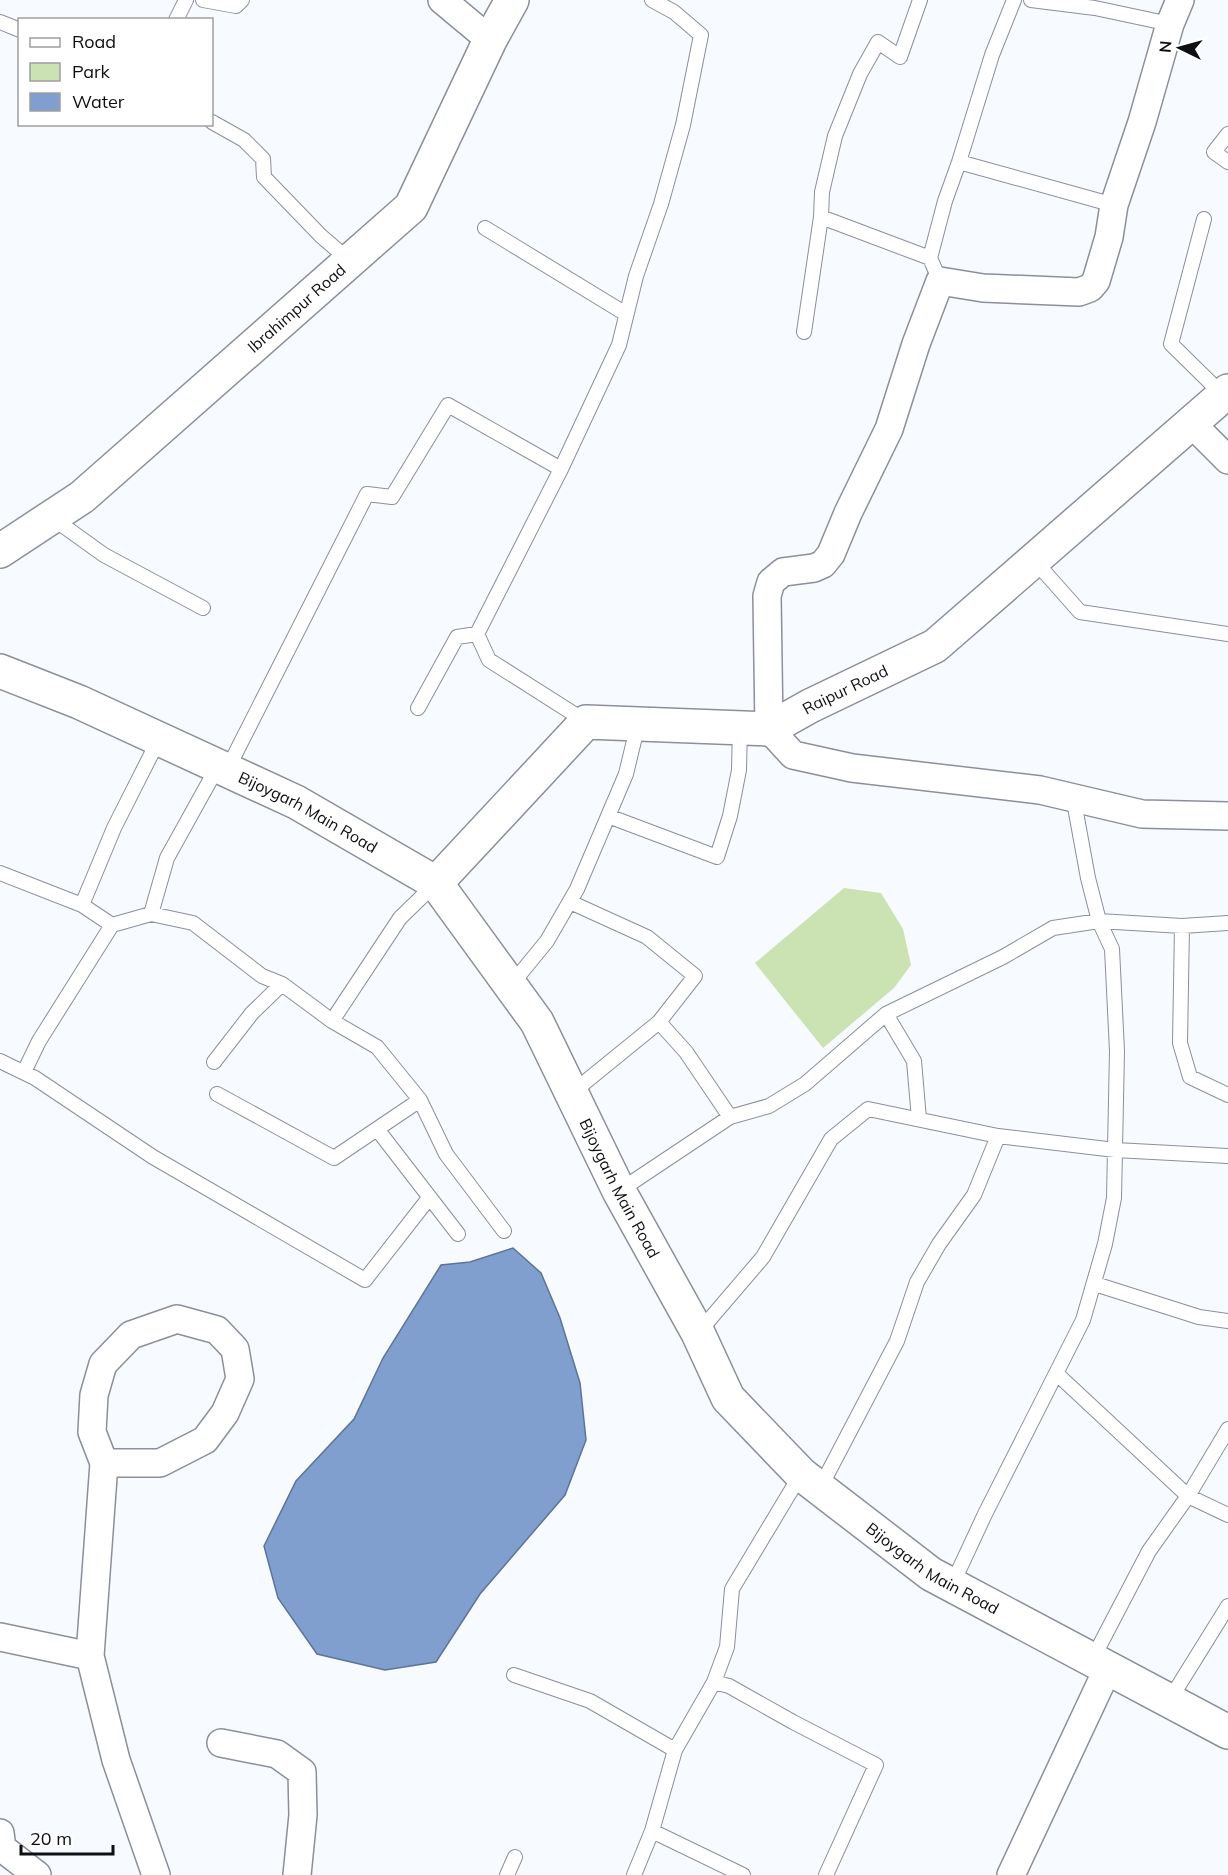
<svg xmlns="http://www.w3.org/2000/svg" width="1228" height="1875" viewBox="0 0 1228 1875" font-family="Mulish,sans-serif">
	<rect width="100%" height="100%" fill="#f7fafe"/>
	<path fill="#cbe3b2" d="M 844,888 L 881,893 L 903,929 L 911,965 L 894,988 L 823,1048 L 755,963 Z"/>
	<path fill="#809fce" stroke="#5e7496" stroke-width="1.5" d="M 513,1248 L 541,1273 L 560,1318 L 580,1383 L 586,1440 L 565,1495 L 480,1594 L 436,1662 L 385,1670 L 317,1654 L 278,1598 L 264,1546 L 296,1481 L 354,1419 L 383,1358 L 441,1265 L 470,1262 Z"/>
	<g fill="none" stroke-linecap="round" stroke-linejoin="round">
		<defs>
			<path id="service" d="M 203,0 L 236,6 L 242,0
				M 1031,0 L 1095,8 L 1170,24
				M 176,20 L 186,0
				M 0,22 L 20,30
				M 212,122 L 244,140 L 263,159 L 264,177 L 321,236 L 350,261
				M 1228,134 L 1214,152 L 1228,162
				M 959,162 L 1114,205
				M 821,217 L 930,258 L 940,281
				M 1204,219 L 1171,344 L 1223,395
				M 485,228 L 626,314
				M 930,258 L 945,201 L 959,162 L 992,55 L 1014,0
				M 804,332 L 821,217 L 822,192 L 835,136 L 860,74 L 878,42 L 900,57 L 920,0
				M 51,517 L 104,555 L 203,608
				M 1033,559 L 1080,612 L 1228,634
				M 418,708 L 457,637 L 477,634
				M 585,721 L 489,660 L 477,634 L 561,469 L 619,345 L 636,276 L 661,204 L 683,125 L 701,35 L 674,12 L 652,0
				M 227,770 L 367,494 L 392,497 L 448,405 L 561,469
				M 608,816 L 717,857 L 730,816 L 739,770 L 740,727
				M 0,873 L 82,905 L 112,925 L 151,914 L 167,858 L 218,766
				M 570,902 L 647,937 L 695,976 L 659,1022 L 573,1092
				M 82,905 L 114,828 L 159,739
				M 151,914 L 193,923 L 262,976 L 282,984 L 332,1021 L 377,1047 L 420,1100 L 446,1154 L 504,1231
				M 1182,926 L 1180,1043 L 1190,1077 L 1228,1095
				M 511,985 L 547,941 L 577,889 L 626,774 L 638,724
				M 886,1014 L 914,1061 L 919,1119
				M 332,1021 L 400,918 L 436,883
				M 659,1022 L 686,1052 L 730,1117
				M 0,1061 L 35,1078 L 153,1157 L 365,1280 L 429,1198
				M 214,1062 L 252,1013 L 282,984
				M 24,1072 L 39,1041 L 112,925
				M 217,1094 L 334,1158 L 420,1100
				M 377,1129 L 458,1234
				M 619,1191 L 730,1117 L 769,1106 L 805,1084 L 886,1014 L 1003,957 L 1053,928 L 1099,921 L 1182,926 L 1228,923
				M 1095,1284 L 1199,1317 L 1228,1321
				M 698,1333 L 763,1257 L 831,1139 L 868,1109 L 998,1136
				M 1057,1374 L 1188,1496 L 1228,1515
				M 820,1488 L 897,1341 L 917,1282 L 939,1244 L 974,1195 L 998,1136 L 1115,1150 L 1228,1156
				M 952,1585 L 985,1514 L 1083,1320 L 1105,1244 L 1114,1198 L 1117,1051 L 1112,949 L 1099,921 L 1088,878 L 1073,796
				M 1092,1660 L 1149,1551 L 1188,1496 L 1228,1429
				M 514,1675 L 590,1701 L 675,1750
				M 714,1682 L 729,1686 L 793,1722 L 876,1765 L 826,1875
				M 1169,1701 L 1228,1606
				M 652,1831 L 743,1875
				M 507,1875 L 515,1857
				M 634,1875 L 652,1831 L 675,1750 L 714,1682 L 727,1647 L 732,1589 L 801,1474"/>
			<path id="minor" d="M 442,0 L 490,40
				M 1180,0 L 1170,24 L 1142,122 L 1114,205 L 1109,237 L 1096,281 L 1090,288 L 1079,292 L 983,288 L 940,281 L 916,344 L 889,429 L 848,513 L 831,554 L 823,564 L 814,568 L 783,572 L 771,582 L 767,596 L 769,729 L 793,755 L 852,768 L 1040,790 L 1142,814 L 1228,816
				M 1191,423 L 1228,460
				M 0,1637 L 90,1656 L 104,1463 L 92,1432 L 94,1395 L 103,1364 L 131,1335 L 177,1319 L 217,1330 L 235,1349 L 240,1379 L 225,1413 L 205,1440 L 160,1463 L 104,1463
				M 90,1656 L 116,1760 L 156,1875
				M 221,1743 L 277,1754 L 302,1772 L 303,1815 L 297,1875
				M 0,1833 L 2,1848 L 37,1875
				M 1011,1875 L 1108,1668"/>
			<g id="tertiary">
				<path id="s1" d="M 0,551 L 82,497 L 411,207 L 490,40 L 512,0"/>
				<path id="s2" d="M 0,671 L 79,702 L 296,802 L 436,883 L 537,1022 L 619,1191 L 698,1333 L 728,1398 L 801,1474 L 931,1574 L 1228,1732"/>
				<path id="s3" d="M 436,883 L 586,722 L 769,729 L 810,706 L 935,646 L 1228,391"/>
			</g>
		</defs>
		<use href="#service" stroke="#8a909a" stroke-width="16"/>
		<use href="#minor" stroke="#8a909a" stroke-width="30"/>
		<use href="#tertiary" stroke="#8a909a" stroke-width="36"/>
		<use href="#service" stroke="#fff" stroke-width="14"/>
		<use href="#minor" stroke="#fff" stroke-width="27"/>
		<use href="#tertiary" stroke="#fff" stroke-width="33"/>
	</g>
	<g text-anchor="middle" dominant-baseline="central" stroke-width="4.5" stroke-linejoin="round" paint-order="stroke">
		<g font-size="16" fill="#0d0f12" stroke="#fff">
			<text stroke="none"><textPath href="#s1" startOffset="384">Ibrahimpur Road</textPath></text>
			<text stroke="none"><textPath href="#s3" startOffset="489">Raipur Road</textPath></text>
			<text stroke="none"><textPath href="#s2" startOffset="339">Bijoygarh Main Road</textPath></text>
			<text stroke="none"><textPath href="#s2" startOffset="843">Bijoygarh Main Road</textPath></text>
			<text stroke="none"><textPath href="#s2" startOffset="1347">Bijoygarh Main Road</textPath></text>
		</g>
	</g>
	<rect x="18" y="18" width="195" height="108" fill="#ffffff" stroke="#9e9fa0" stroke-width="1.5"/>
	<rect x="30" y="38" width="30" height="9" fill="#ffffff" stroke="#9e9fa0" stroke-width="1.5"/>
	<text x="72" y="48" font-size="18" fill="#0d0f12">Road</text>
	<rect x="30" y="63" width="30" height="18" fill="#cbe3b2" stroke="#9e9fa0" stroke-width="1.5"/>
	<text x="72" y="78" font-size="18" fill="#0d0f12">Park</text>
	<rect x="30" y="93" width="30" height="18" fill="#809fce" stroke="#9e9fa0" stroke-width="1.5"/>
	<text x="72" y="108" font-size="18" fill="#0d0f12">Water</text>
	<g transform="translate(1180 48) rotate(275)" stroke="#ffffff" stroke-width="4.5" paint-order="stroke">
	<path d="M0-4.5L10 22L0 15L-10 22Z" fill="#0d0f12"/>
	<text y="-9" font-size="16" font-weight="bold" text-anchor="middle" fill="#0d0f12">N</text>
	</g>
	<path d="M21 1845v9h92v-9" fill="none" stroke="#0d0f12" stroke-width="3"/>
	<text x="30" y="1845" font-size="18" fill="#0d0f12" stroke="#ffffff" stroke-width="4.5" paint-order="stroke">20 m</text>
</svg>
